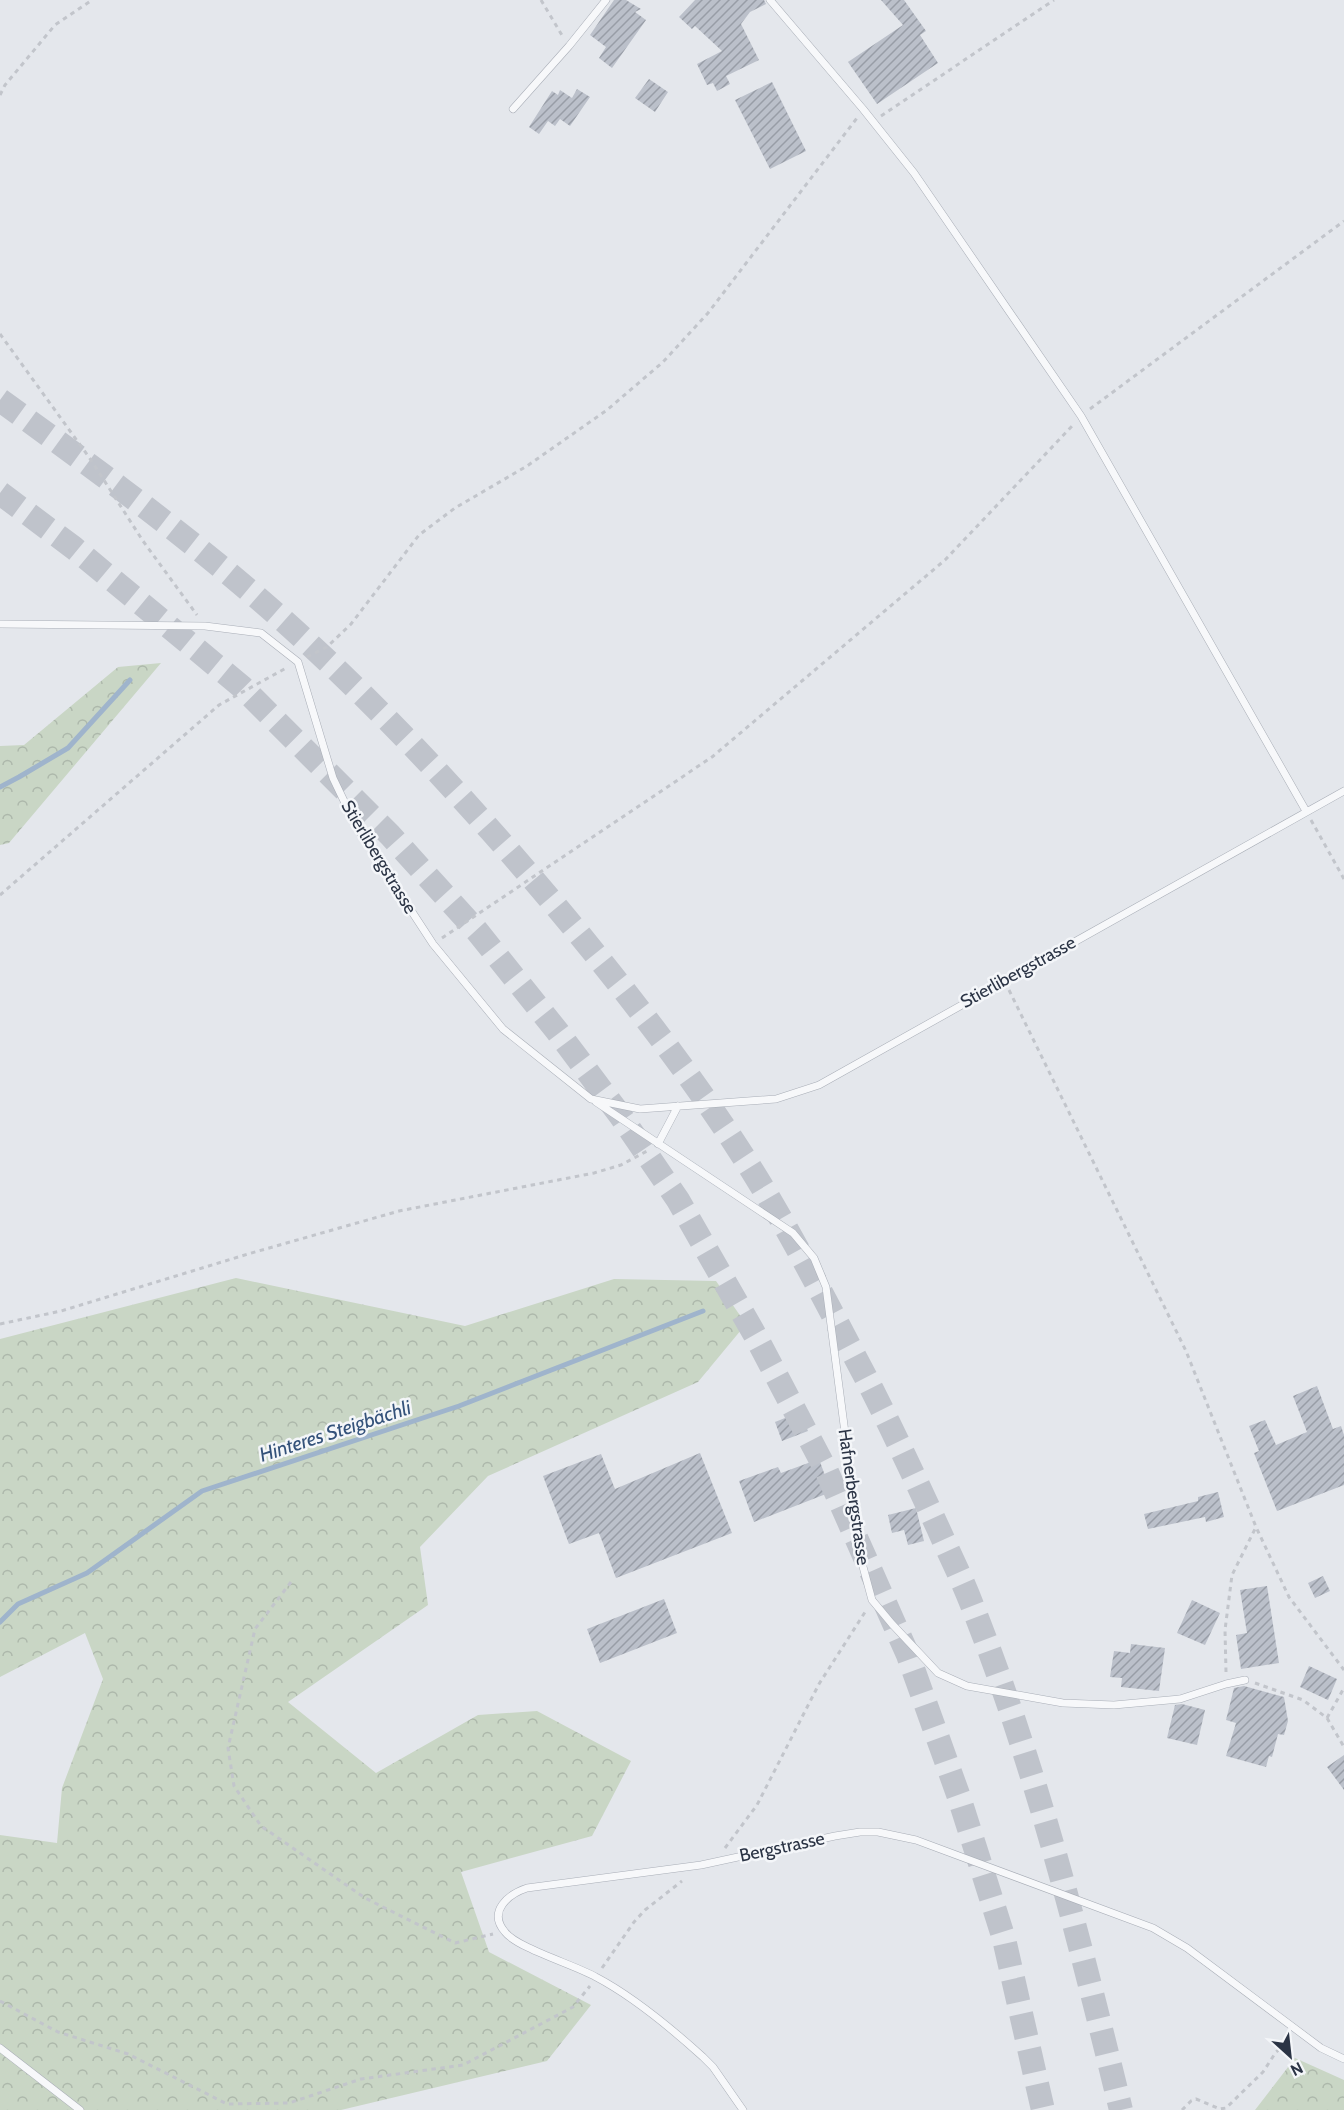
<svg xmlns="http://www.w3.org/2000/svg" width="1344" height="2110" viewBox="0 0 1344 2110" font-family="Cabin,sans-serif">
	<defs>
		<pattern id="forest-crowns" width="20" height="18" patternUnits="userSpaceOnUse" patternTransform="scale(1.5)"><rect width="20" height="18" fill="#c9d6c5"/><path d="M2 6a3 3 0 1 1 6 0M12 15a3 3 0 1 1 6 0" fill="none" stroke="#adb8ab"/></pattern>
		<pattern id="building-hatch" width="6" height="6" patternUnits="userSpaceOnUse" patternTransform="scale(1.5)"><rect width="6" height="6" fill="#bbc0ca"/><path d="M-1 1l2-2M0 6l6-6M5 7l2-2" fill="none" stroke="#989da6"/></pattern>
	</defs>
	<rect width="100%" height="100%" fill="#e4e7ec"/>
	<path fill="url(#forest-crowns)" d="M 161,663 L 9,843 L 0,845 L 0,746 L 24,745 L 118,667 Z
		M 236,1278 L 465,1326 L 614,1279 L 716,1281 L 746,1324 L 698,1382 L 488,1476 L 420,1547 L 428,1605 L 288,1702 L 376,1773 L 478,1715 L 537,1711 L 631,1761 L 592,1836 L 461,1872 L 489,1952 L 591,2005 L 547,2061 L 341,2110 L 0,2110 L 0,1835 L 57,1843 L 62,1788 L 103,1679 L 85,1633 L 0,1677 L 0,1339 Z
		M 1295,2058 L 1344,2080 L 1344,2110 L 1255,2110 Z"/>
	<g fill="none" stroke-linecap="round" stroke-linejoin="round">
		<path stroke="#9fb4cc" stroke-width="5" d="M 0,787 L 19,777 L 68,748 L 130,680
			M 0,1622 L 18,1604 L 87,1573 L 202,1491 L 459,1406 L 703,1311"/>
	</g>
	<path fill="url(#building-hatch)" d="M 614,0 L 626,0 L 641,9 L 635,12 L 646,20 L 612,68 L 599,58 L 606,47 L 590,35 Z
		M 695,0 L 764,0 L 766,4 L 750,12 L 741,24 L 759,60 L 726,76 L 730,84 L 717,91 L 713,83 L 707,85 L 697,64 L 722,51 L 695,26 L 692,29 L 679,17 Z
		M 881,0 L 904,0 L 926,31 L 920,35 L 938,63 L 877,104 L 848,62 L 903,25 Z
		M 649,79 L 668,92 L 655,112 L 635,98 Z
		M 772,82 L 806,151 L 770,169 L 735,100 Z
		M 577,89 L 590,97 L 570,126 L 560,119 L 555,126 L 548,121 L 539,134 L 529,127 L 552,91 L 558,95 L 560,90 L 572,98 Z
		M 1317,1386 L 1333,1429 L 1341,1426 L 1344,1435 L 1344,1485 L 1277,1511 L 1254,1453 L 1259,1451 L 1249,1426 L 1265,1420 L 1276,1445 L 1307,1432 L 1293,1396 Z
		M 800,1412 L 808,1431 L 782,1441 L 775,1422 Z
		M 700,1453 L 732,1533 L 616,1578 L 599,1533 L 569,1544 L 543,1476 L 601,1454 L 615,1489 Z
		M 819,1459 L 831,1492 L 754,1522 L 739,1481 L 778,1467 L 781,1473 Z
		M 1218,1492 L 1224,1517 L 1206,1522 L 1205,1517 L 1148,1529 L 1144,1514 L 1198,1501 L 1198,1497 Z
		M 916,1508 L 924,1541 L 908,1545 L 904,1530 L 892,1533 L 888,1515 Z
		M 1323,1576 L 1330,1591 L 1315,1598 L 1308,1583 Z
		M 1267,1586 L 1279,1663 L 1241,1669 L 1236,1635 L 1247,1633 L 1240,1590 Z
		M 664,1599 L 677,1633 L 600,1663 L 587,1629 Z
		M 1192,1600 L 1220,1613 L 1205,1645 L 1177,1633 Z
		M 1131,1644 L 1165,1648 L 1159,1691 L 1121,1687 L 1122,1678 L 1110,1677 L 1114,1651 L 1130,1653 Z
		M 1309,1666 L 1337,1679 L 1328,1700 L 1300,1687 Z
		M 1244,1686 L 1284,1697 L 1288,1721 L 1284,1735 L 1278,1734 L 1272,1757 L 1269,1756 L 1266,1767 L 1226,1756 L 1236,1723 L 1226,1720 L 1234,1688 Z
		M 1182,1704 L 1205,1710 L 1197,1745 L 1167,1738 L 1175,1705 Z
		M 1344,1755 L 1344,1790 L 1327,1767 Z"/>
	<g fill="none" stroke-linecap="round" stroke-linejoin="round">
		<path stroke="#bfc3cb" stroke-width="24" stroke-dasharray="24 12" stroke-linecap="butt" d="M 0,400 C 105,476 211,553 306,641 C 405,732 494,831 579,934 C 639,1008 697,1083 748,1164 C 787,1226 821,1292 855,1357 C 885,1413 911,1470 938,1528 C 949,1553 962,1579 972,1605 C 1037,1769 1079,1939 1121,2110
			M 0,493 L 74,548 L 242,687 L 390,835 L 477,931 L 557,1031 L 620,1115 L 678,1200 L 755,1335 L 827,1472 L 908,1655 L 959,1797 L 1004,1939 L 1043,2110"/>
		<defs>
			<path id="service" d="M 770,0 L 863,109 L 914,173 L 1081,416 L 1306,811
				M 513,109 L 569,46 L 606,0
				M 0,624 L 205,626 L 261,633 L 298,662 L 333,778 L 356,826 L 433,944 L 503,1029 L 591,1099 L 640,1109 L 776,1099 L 819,1085 L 1344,791
				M 596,1102 L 793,1233 L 814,1258 L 826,1287 L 862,1563 L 872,1600 L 892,1624 L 938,1673 L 967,1686 L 1063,1703 L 1114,1705 L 1180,1699 L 1226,1684 L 1245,1680
				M 658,1144 L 678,1106
				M 0,2048 L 80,2110
				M 743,2110 L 713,2067 L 703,2057 C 671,2028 634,1997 596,1977 C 575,1965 517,1948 505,1932 C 487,1911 509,1894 527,1888 L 701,1865 L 835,1836 L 860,1832 L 878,1832 L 916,1840 L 1153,1928 L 1187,1948 L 1321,2048 L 1344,2059"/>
		</defs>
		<use href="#service" stroke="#a9aeb7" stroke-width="8"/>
		<path stroke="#c2c5cb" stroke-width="3" stroke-dasharray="4.5 4.5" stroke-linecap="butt" d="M 541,0 L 563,37
			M 0,95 L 5,85 L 55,25 L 92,0
			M 881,116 L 1054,0
			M 0,334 L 91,460 L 143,541 L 197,615
			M 1090,409 L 1344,221
			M 307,657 L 327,647 L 351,624 L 419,535 L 455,508 L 527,466 L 607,410 L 663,362 L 708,313 L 857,118
			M 1311,820 L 1344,879
			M 0,895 L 219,705 L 288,667
			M 442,938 L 712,757 L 945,560 L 1074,424
			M 1009,990 L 1186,1351 L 1256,1527 L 1289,1597 L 1344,1670
			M 0,1324 L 61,1311 L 248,1254 L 399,1211 L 594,1173 L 621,1165 L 649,1150
			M 291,1582 L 255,1629 L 228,1748 L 234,1786 L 261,1826 L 365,1898 L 455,1943 L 493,1934
			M 1226,1672 L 1225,1630 L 1232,1575 L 1256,1527
			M 1255,1683 L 1303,1700 L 1327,1718 L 1344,1747
			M 1327,1718 L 1344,1688
			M 725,1848 L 757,1805 L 819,1684 L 867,1609
			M 602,1968 L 634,1922 L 645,1910 L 682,1881
			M 0,2001 L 58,2032 L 128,2054 L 227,2104 L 289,2103 L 361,2079 L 463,2065 L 573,2007 L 590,1986
			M 1182,2110 L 1191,2101 L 1196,2099 L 1220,2109 L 1226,2108 L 1263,2072 L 1276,2052 L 1290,2041"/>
		<use href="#service" stroke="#f7f8fa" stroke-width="7"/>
	</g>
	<g text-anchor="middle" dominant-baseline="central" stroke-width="5" stroke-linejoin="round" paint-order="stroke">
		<g font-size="18" fill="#2b3445" stroke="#f4f6f9">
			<text transform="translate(379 857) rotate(59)">Stierlibergstrasse</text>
			<text transform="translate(1018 972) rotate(-29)">Stierlibergstrasse</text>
			<text transform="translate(854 1497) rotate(82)">Hafnerbergstrasse</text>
			<text transform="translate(782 1847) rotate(-12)">Bergstrasse</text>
		</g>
		<g font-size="20" font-style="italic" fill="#34527a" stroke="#f4f6f9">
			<text transform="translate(335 1431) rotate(-18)">Hinteres Steigbächli</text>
		</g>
	</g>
	<g transform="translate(1290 2056) rotate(153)" stroke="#f4f6f9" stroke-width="4.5" paint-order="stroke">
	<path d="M0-4.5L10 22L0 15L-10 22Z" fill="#2b3445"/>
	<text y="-9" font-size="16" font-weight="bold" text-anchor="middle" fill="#2b3445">N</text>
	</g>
</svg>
